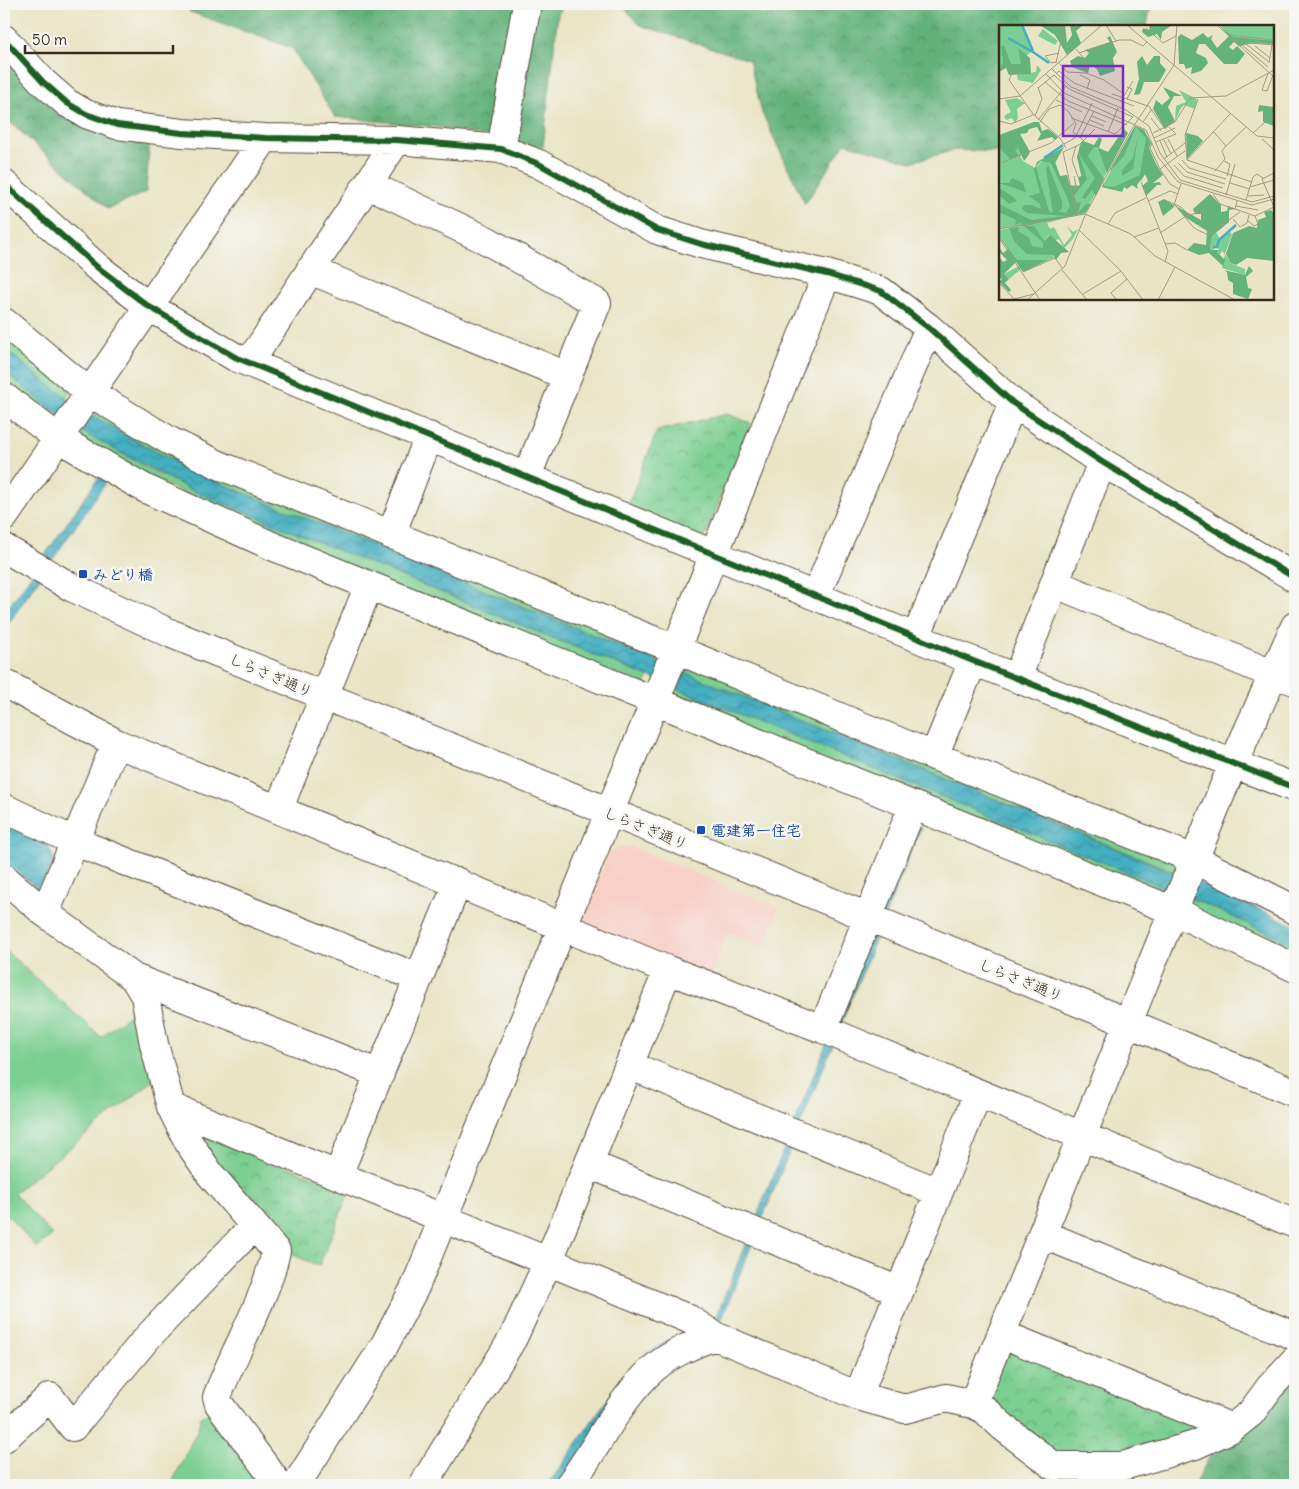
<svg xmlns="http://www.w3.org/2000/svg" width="1299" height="1489" viewBox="0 0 1299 1489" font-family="Delius,'Klee One',sans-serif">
	<defs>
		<pattern id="forest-crowns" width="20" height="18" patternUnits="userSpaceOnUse" patternTransform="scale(1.25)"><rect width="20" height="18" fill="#64b27c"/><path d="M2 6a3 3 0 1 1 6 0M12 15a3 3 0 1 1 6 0" fill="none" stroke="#549165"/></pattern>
		<pattern id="park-crowns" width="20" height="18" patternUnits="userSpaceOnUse" patternTransform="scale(1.25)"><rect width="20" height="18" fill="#7bcf92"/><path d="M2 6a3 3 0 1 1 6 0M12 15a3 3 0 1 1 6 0" fill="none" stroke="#66a877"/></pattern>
		<pattern id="water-waves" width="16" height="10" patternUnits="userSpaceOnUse" patternTransform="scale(1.25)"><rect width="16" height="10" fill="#43afc1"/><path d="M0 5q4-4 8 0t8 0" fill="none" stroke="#398f9c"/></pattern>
	</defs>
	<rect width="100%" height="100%" fill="#f6f6f2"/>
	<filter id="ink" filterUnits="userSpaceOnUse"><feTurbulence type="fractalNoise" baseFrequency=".02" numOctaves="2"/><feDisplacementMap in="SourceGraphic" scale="10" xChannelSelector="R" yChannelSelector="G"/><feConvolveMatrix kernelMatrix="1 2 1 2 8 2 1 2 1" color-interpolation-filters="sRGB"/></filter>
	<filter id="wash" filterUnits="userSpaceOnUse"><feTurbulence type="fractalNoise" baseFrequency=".0096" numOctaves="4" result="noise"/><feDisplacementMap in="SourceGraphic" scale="20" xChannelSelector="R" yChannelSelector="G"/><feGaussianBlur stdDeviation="1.12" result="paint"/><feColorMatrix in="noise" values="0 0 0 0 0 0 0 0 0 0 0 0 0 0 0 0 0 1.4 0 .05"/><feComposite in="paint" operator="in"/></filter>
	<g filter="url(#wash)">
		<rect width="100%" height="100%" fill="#e9e4c5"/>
		<path fill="#f7d1c8" d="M 630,846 L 779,908 L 764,947 L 728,932 L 710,976 L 580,922 L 609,853 L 622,847 Z"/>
		<path fill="#7bcf92" stroke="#5b7c58" d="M 4,332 L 73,387 L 65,398 L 4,348 Z
			M 4,371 L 55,413 L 48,422 L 4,387 Z
			M 99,406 L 659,650 L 655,660 L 205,477 L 101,422 L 92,417 Z
			M 82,431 L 149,469 L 196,492 L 648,677 L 643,690 L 344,568 L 75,442 Z
			M 687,661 L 1179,862 L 1175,872 L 683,672 Z
			M 676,688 L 1169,889 L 1164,901 L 670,701 Z
			M 1191,898 L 1295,945 L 1295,961 L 1186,910 Z
			M 4,949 L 101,1037 L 137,1009 L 156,1078 L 14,1193 L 52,1235 L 37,1248 L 4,1211 Z
			M 213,1411 L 269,1485 L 171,1485 L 196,1433 L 201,1417 Z"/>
		<path fill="url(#forest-crowns)" stroke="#506e4d" d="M 188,4 L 565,4 L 558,14 L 543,147 L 437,127 L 335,117 L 292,48 L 190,12 Z
			M 621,4 L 1151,4 L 1147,26 L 1000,26 L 1000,152 L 955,150 L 911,162 L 845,143 L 805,204 L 762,113 L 749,60 L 640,25 Z
			M 10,60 L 150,136 L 146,192 L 108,209 L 4,117 L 4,69 Z
			M 1295,1373 L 1295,1485 L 1194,1485 L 1216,1445 Z"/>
		<path fill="url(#park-crowns)" stroke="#5b7c58" d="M 727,414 L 751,423 L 704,539 L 627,508 L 657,431 Z
			M 198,1133 L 350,1190 L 319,1266 L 286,1252 L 246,1208 Z
			M 1013,1347 L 1206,1426 L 1146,1451 L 1059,1458 L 992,1400 L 991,1392 L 1004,1352 Z"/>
		<path fill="url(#water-waves)" stroke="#3f6c70" d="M 4,348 C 66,403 131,441 205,477 L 1232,896 L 1295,926 L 1295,945 L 1207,905 L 196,492 L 88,435 L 55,413 L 4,371 Z
			M 101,474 L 109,478 L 4,630 L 4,614 Z
			M 4,825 L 49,846 L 54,860 L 43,886 L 36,888 L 4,861 Z
			M 915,825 L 921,827 L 718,1328 L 713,1324 Z
			M 682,1333 L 685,1340 L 556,1485 L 547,1485 C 590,1431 617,1365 682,1333 Z"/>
	</g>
	<g filter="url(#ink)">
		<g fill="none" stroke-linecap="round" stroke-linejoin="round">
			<defs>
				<path id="minor" d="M 4,39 L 43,82 L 67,103 L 86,114 L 117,125 L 182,133 L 265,138 L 397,140 L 501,149 L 539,164 L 657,230 L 701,244 L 827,274 L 881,291 L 929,328 L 1013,403 L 1102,462 L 1295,578
					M 501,149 L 527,4
					M 4,184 L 97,267 L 148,306 L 235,357 L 973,661 L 1295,788
					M 369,185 L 486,240 L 597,303 L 527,476
					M 310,270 L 567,376
					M 4,322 L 89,392 L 170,441 L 219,465 L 675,649 L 934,756 L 1194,859 L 1295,910
					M 249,363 L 397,140
					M 4,397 L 58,438 L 146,489 L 272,546 L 1174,911 L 1295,968
					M 4,517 L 265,138
					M 391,535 L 429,436
					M 4,548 L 71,587 L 172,634 L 1129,1023 L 1295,1093
					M 1056,584 L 1272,674 L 1295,681
					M 816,595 L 929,328
					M 916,637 L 1013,403
					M 1017,678 L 1102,462
					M 4,683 L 116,743 L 668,970 L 823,1029 L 1295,1224
					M 934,756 L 973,661
					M 4,808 L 76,842 L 419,978
					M 279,808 L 369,585
					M 4,878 L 45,913 L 134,978 L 145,996 L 154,1044 L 171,1107 L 189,1143 L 210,1174 L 276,1251 C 265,1302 235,1348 217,1397 L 219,1404 L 279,1485
					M 45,913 L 116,743
					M 134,978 L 380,1074
					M 823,1029 L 913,806
					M 629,1065 L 938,1192
					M 171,1107 L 689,1319 L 715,1336 L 858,1396 L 905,1409 L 946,1398 L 973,1404 L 985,1410 L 1003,1427 L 1054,1466 L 1123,1466 L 1195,1445 L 1232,1428 L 1251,1413 L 1270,1387 L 1295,1360
					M 589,1164 L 899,1291
					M 338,1175 L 458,882
					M 1042,1234 L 1295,1336
					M 1002,1334 L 1232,1428
					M 858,1396 L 978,1093
					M 973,1404 L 1233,764 L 1295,626
					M 4,1438 L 50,1397 L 73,1427 L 146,1339 L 253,1227
					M 296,1485 L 384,1346 L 415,1287 L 655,701 L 827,274
					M 423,1485 L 513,1338 L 549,1260 L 668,970
					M 569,1485 C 598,1447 618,1400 654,1368 C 672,1353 694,1344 715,1336"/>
			</defs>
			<use href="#minor" stroke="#554637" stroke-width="30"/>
			<use href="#minor" stroke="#fff" stroke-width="28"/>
			<defs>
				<path id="cycleway" d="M 4,39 L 43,82 L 67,103 L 86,114 L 117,125 L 182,133 L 265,138 L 397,140 L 501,149 L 539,164 L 657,230 L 701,244 L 827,274 L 881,291 L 929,328 L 1013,403 L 1102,462 L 1295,578
					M 4,184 L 97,267 L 148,306 L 235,357 L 973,661 L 1295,788"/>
			</defs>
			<use href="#cycleway" stroke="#f6f6f2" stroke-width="9"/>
			<use href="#cycleway" stroke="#1b5e20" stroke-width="6"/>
		</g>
	</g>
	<g fill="#1a4fb4" stroke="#f6f6f2" stroke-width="2">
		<rect x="78" y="569" width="10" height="10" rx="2.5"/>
		<rect x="696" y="825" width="10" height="10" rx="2.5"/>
	</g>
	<g text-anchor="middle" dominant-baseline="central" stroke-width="5" stroke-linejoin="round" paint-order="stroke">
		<g font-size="15" font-weight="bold" fill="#164399" stroke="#f6f6f2" text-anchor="start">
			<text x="93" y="574">みどり橋</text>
			<text x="711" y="830">電建第一住宅</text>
		</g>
		<g font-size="15" fill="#3b2a1e" stroke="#f6f6f2">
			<text transform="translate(271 675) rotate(23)">しらさぎ通り</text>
			<text transform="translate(646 828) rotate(22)">しらさぎ通り</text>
			<text transform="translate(1021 980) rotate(22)">しらさぎ通り</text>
		</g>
	</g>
	<g transform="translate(999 25)">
		<rect width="275" height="275" fill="#e9e4c5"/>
		<path d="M 0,0 L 23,0 L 34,26 L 22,34 L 22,42 L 0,43 ZM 221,0 L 275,0 L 275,19 L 239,19 ZM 44,4 L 59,16 L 56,20 L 39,11 ZM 38,40 L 42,45 L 34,58 L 19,55 L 18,50 L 37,47 ZM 180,65 L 198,74 L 196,84 L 185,80 L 182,83 L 176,96 L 177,81 L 187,77 ZM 18,73 L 26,78 L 18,84 L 19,93 L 16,98 L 13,93 L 7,95 L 5,91 L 12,87 L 6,75 ZM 136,101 L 145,105 L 152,118 L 150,123 L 155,135 L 142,156 L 122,161 L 117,165 L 103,162 ZM 19,106 L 31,127 L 21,131 L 24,136 L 36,143 L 46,133 L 56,136 L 61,151 L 66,151 L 68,161 L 84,160 L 78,132 L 86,117 L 116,132 L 86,188 L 48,198 L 51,204 L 55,202 L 65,220 L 73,210 L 68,201 L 74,207 L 76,206 L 79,204 L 74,214 L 65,223 L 60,214 L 55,216 L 50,210 L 45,216 L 55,233 L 22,244 L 10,254 L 5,249 L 20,241 L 0,212 L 0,205 L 24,201 L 0,204 L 0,112 ZM 217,207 L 221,214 L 231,207 L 233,210 L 226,229 L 223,226 L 221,230 L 218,227 L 220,224 L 216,222 L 213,227 L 211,225 L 213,211 ZM 226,229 L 233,239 L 246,244 L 246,250 L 223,243 Z" fill="#7bcf92"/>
		<path d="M 56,0 L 66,0 L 68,18 L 73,10 L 71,0 L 84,0 L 77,6 L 82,18 L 68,30 L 56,10 L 42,1 ZM 151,0 L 173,0 L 163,7 L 162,15 L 158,9 L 149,12 L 143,7 L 144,3 L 150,5 ZM 220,0 L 234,12 L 275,16 L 275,19 L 252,17 L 240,21 L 235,17 L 230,22 L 234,25 L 238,21 L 246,29 L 238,39 L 225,39 L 206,19 L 200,19 L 197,28 L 207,33 L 209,38 L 202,46 L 192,49 L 193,42 L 187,44 L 185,39 L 180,39 L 179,12 L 182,9 L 193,15 L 204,8 L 209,13 L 214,10 L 212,14 L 218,23 L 230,11 ZM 111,11 L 118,27 L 114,33 L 116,46 L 101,51 L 98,44 L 91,40 L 89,48 L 73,42 L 71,36 L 79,31 L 86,33 L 90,28 L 86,25 L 111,17 L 108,13 ZM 5,20 L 12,39 L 22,39 L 19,23 L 31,33 L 32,49 L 10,50 L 7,43 L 0,47 L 4,37 L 2,22 ZM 143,31 L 148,40 L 155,31 L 161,31 L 161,38 L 167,45 L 160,57 L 145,57 L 141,69 L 135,70 L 140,54 L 138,37 ZM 164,62 L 183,71 L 175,71 L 169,82 L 176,96 L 166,104 L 154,84 L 157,75 L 163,80 L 171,73 ZM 260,80 L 274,82 L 275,101 L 264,97 L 264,86 L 259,87 ZM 35,97 L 40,97 L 43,106 L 49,104 L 59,112 L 56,115 L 53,112 L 38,116 L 42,109 L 38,102 L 30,104 L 28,108 L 21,109 L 31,127 L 29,131 L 25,136 L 19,123 L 16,125 L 20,131 L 11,134 L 0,122 L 0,110 ZM 136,101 L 145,105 L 152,118 L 150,123 L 157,139 L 164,150 L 154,158 L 161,157 L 162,160 L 158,160 L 147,171 L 143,161 L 149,156 L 146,149 L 138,160 L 139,164 L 133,160 L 128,164 L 125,162 L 123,167 L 103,162 L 105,157 L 105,161 L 115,162 L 141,150 L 147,113 L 137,102 L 125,131 L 110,147 ZM 125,104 L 129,108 L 108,148 L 99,123 L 95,122 L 89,131 L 105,154 L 97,171 L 93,165 L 86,174 L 83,173 L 85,169 L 96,153 L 80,129 L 88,154 L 75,171 L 78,178 L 82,177 L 79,188 L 87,179 L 92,179 L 86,188 L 26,201 L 35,201 L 45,216 L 51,210 L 70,227 L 62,228 L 57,235 L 54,230 L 28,229 L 15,216 L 10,203 L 20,202 L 19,206 L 30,213 L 33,221 L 44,223 L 44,217 L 21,198 L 16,200 L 17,195 L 0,187 L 0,179 L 32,195 L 68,191 L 28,188 L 23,184 L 25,180 L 33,180 L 42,184 L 41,179 L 30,171 L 41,168 L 35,145 L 38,137 L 65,122 L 56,138 L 61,151 L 68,150 L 71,161 L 81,161 L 79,152 L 83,151 L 78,132 L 81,120 L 84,116 L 95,120 L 100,112 L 103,114 L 100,123 L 109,127 ZM 42,136 L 52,138 L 68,172 L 71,181 L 67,188 L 59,186 L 63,184 L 63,176 L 49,140 L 47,144 L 54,188 L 50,186 L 39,150 L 37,141 ZM 187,108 L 199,111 L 204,116 L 188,134 ZM 139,110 L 134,144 L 123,151 L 123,145 L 134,133 ZM 13,153 L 24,158 L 27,167 L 0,158 L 10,158 ZM 0,163 L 13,171 L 18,176 L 10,179 L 1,171 ZM 211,169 L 222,180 L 222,187 L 228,186 L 229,181 L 237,184 L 230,185 L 230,197 L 213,211 L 211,225 L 220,225 L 218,227 L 226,235 L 224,241 L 210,228 L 200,230 L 188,225 L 195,218 L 207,220 L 208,206 L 186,192 L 177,181 L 202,195 L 202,189 L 196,189 L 194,184 ZM 165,174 L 176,181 L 164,191 L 159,177 ZM 272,185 L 275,189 L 275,236 L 248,233 L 237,240 L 232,238 L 227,229 L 234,208 L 250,201 L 258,203 L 259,195 L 267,192 L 265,187 ZM 0,211 L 18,235 L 49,235 L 24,247 L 17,237 L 5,249 L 10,254 L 6,258 L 12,265 L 10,267 L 0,257 L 3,254 L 0,252 L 0,231 L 4,237 L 8,235 L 0,227 L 0,222 L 4,228 L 9,224 ZM 250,241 L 254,246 L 247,252 L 249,263 L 253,264 L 249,274 L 234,269 L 234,258 L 229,255 L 228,247 L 225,245 L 246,250 Z" fill="#64b27c" fill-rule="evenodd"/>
		<path fill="none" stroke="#43afc1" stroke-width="2.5" d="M 23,0 L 34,26M 9,13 L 34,27M 34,27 L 50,38M 45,133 L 64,120M 214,222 L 218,222 L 220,215 L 237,200"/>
		<path fill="none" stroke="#a39a82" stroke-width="1" d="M 107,0 L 117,16M 128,0 L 258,111 L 275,113M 218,0 L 275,52M 147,3 L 164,18 L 177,11M 231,10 L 275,15M 247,19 L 270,37M 243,20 L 269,42M 239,21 L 252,18 L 275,20M 256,21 L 271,33M 77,24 L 88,37 L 87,48M 80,28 L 120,15 L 132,15 L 144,21 L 148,17M 57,37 L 52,38 L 46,31 L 60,28M 57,38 L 64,7 L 60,0M 60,38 L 68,47 L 87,48 L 105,55 L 125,69M 270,38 L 273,20M 175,40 L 178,0M 53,44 L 72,62 L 127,85 L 150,101 L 161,128 L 181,155 L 253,177 L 275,171M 269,48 L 263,65 L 268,66 L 274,50M 47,49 L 65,68 L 147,105 L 159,132 L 179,157 L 253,180 L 275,174M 57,49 L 60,46 L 75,58 L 135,81M 81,50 L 91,55 L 88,64M 10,55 L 34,89 L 61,113 L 67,123M 10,55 L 14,46 L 31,42M 46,57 L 69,76 L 128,100M 39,63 L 55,50 L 70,64 L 134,92 L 116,109 L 72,93M 113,69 L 149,81M 0,74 L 21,71 L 103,0M 128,74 L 133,64 L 128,62M 199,74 L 186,110 L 188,135 L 253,157M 57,75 L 83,87M 121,77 L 134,56M 149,80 L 166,104M 36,91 L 43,74 L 39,62M 93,91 L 107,97M 152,93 L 162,106M 39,95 L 67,61M 91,95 L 105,101M 0,96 L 12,99 L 34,90M 41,97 L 50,84 L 61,80 L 70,87 L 77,99 L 74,107 L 84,115M 144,97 L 153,84M 214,106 L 227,121 L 247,102M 109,107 L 119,83M 154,108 L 176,97 L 191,73 L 227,71 L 275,45M 254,108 L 275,89M 81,113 L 95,86M 155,113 L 176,103M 169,114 L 178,131M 263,114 L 275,125M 165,115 L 172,129M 161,116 L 168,132M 157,117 L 177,109 L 170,102M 153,118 L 151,123 L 161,144M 65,119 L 76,113 L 93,78M 77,121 L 73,135 L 79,152M 165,134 L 186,118M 183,135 L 190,143 L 227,154M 188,135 L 231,89M 225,136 L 231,139 L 228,151M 2,138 L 52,118 L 75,98M 179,138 L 188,147 L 226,159M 175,140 L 185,151 L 224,163M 216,146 L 226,134 L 223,126 L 227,121M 142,157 L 169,226 L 166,237M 231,158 L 251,164M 71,161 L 77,161 L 75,151M 251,162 L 275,155M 180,164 L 171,159 L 161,144 L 186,126M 214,169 L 221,179 L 236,184M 227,170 L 236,139M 249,171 L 265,170M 166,175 L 182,182 L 190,190M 247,175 L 254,152 L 258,149 L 264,153M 149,176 L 171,166 L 179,169M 238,176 L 236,184 L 256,191M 175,180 L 182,159M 176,180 L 195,203 L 209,210 L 241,187M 237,181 L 259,185M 78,190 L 64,127 L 80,120 L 96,104M 256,191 L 275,182 L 263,154 L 275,148M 234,194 L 241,202 L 248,198 L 250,190M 248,195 L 255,201 L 259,199 L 256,191M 109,199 L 116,188 L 147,173M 0,204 L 86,189 L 132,209 L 156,231 L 236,275M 80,205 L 121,245 L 144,275M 161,208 L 187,191 L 205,186M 135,212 L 160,203M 0,213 L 41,275M 166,219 L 176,218 L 188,225M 63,245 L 88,275M 24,247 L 56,233 L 64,244M 0,258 L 16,275M 84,269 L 122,246M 15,274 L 35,269M 28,275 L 66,241 L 87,188 L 134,102 L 175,40M 118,275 L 112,268 L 128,254M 159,275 L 176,242"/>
		<path fill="#7b2cbf" fill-opacity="0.15" stroke="#7b2cbf" stroke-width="2.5" d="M 64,41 L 124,41 L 124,111 L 64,111 Z"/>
		<rect width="275" height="275" fill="none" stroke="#3b2a1e" stroke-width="2.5"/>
	</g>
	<rect width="1299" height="1489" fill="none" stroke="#f6f6f2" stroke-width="20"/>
	<path d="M25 45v8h148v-8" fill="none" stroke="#3b2a1e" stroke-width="2.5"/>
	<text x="32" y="45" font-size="15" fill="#3b2a1e" stroke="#f6f6f2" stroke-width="4" paint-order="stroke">50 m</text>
</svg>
